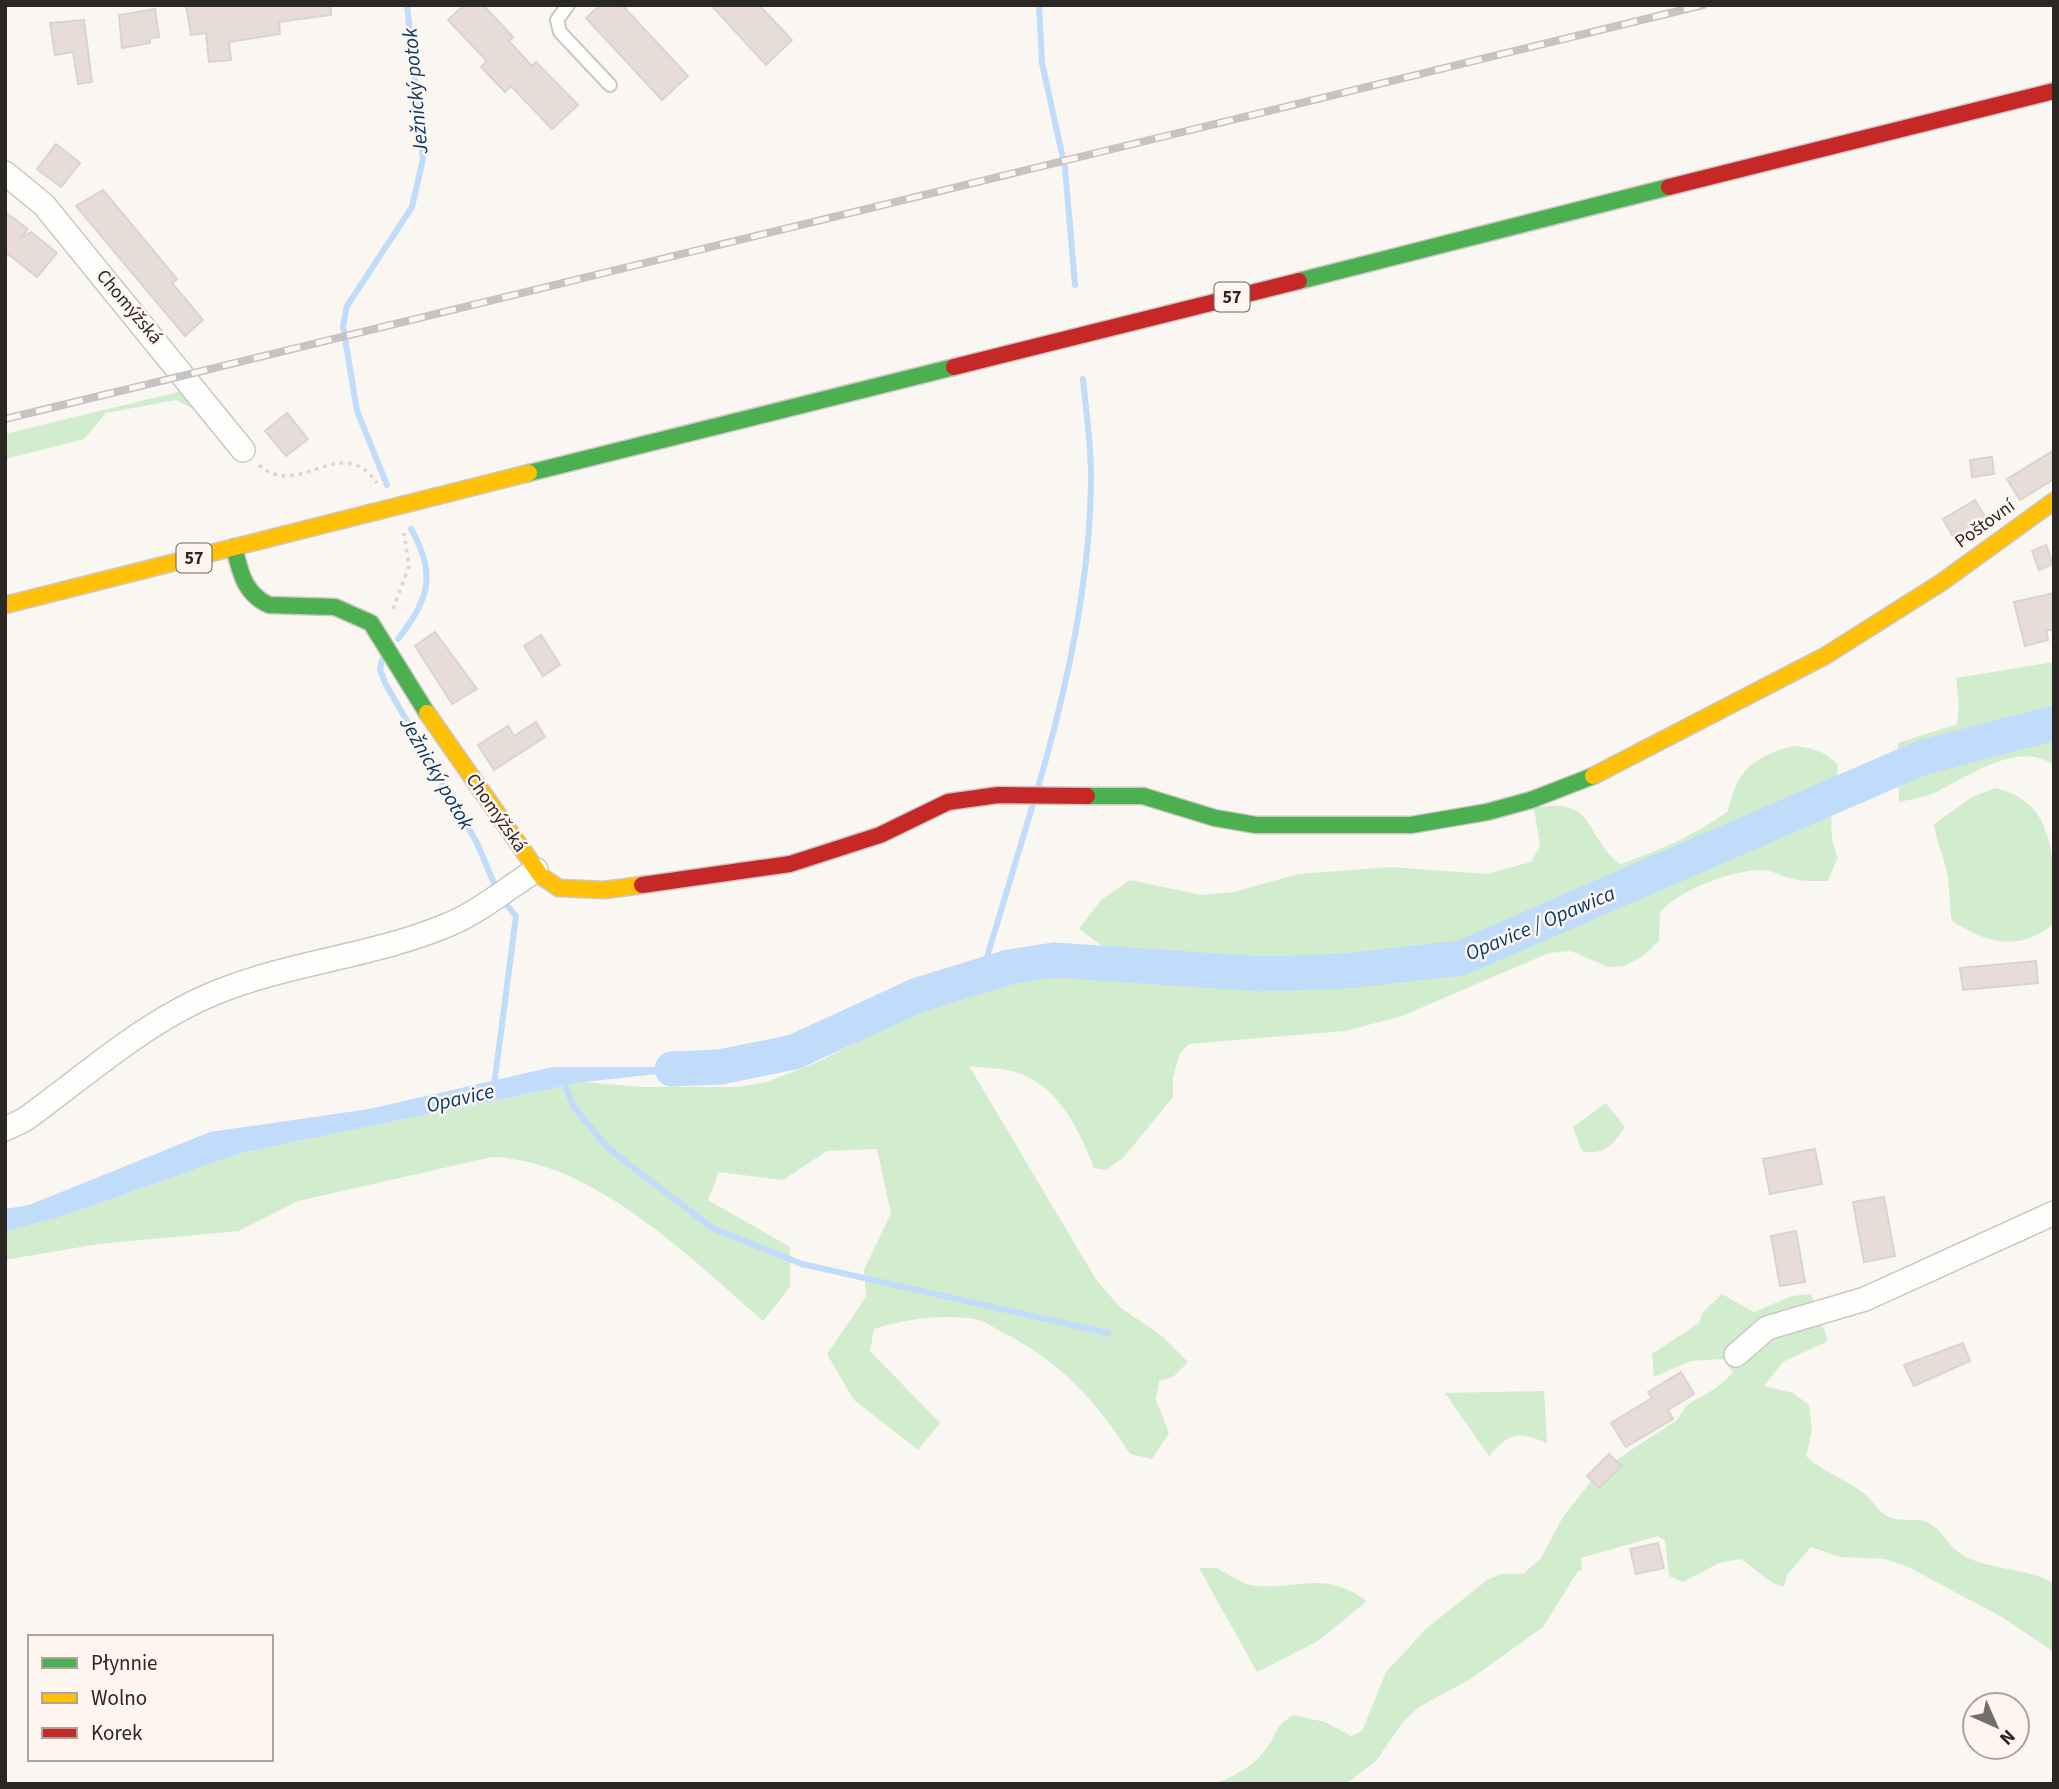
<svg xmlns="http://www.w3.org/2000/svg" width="2059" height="1789" viewBox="0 0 2059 1789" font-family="'Source Sans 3',sans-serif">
	<rect width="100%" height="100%" fill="#faf6f2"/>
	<path fill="#d1edcd" d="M 182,391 L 198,412 L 176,400 L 106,413 L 84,439 L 5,459 L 5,434 Z
		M 2054,662 L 2054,766 C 2021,738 1968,777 1936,792 C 1925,798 1911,799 1899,802 L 1898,743 L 1957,724 L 1959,704 L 1956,678 Z
		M 1792,746 C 1811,747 1825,751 1838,765 C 1836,793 1824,832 1838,857 L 1828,881 C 1815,881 1802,882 1790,878 C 1781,876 1773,871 1764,870 C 1734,869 1679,890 1660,912 L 1659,941 L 1642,957 L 1624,966 L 1608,967 L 1571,951 L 1549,953 L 1402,1016 L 1345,1031 L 1189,1044 L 1180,1053 L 1173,1077 L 1173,1097 L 1124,1157 L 1106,1170 L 1094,1168 C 1080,1132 1059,1086 1018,1073 C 1004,1068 985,1068 969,1066 L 1097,1281 L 1121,1308 L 1162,1336 L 1188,1362 L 1173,1377 L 1159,1381 L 1156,1400 L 1169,1433 L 1152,1459 L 1130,1454 C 1095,1399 1061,1363 1004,1333 C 995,1328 984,1321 975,1319 C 940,1314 906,1319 874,1329 L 870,1351 L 940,1423 L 918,1450 L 854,1400 L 827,1354 L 866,1297 L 864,1270 L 891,1213 L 877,1149 L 827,1151 L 783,1180 L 719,1172 L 708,1200 L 790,1247 L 790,1287 L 763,1321 C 690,1258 593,1160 492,1157 L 298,1201 L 239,1231 L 98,1244 L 5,1260 L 5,1231 L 60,1217 L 241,1153 L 584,1082 L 643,1087 L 738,1087 L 767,1082 L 818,1062 L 905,1018 L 927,986 L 1018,956 L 1104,947 L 1079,929 L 1101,900 L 1130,880 L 1201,895 L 1234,892 L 1298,874 L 1391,867 L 1487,874 L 1531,862 L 1540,846 L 1534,808 C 1598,796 1583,836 1620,864 C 1659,851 1695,835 1728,811 C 1737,770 1753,757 1792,746 Z
		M 1995,788 C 2059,802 2054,866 2054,924 C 2018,952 1988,944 1952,921 C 1949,905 1950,888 1947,872 C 1943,855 1936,841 1934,824 L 1972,797 Z
		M 1606,1103 L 1625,1127 C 1613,1145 1605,1155 1582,1151 L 1573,1127 Z
		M 1722,1294 L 1754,1312 L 1792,1296 L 1811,1294 L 1828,1341 L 1783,1362 L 1764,1386 L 1793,1393 L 1809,1405 L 1812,1429 L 1806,1456 C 1823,1473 1850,1480 1868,1497 C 1876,1505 1880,1515 1892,1518 C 1904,1522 1917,1517 1929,1523 C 1945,1531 1947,1550 1973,1560 C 1996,1570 2036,1570 2054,1584 L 2054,1652 L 2002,1617 L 1908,1567 L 1885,1559 L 1840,1557 L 1811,1547 L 1787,1575 L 1784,1587 C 1767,1582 1755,1568 1740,1559 L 1719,1563 L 1683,1582 L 1669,1576 L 1665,1541 L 1658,1536 L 1581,1558 L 1582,1571 L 1578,1571 L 1543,1627 L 1472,1678 L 1419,1707 L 1403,1722 L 1376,1761 L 1346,1784 L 1211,1784 C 1231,1779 1254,1766 1266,1749 C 1279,1732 1271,1730 1293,1715 L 1325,1722 L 1351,1736 L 1362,1731 L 1386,1672 L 1427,1628 L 1487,1580 L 1501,1574 L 1523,1574 L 1541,1558 L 1563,1517 L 1593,1479 L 1625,1454 L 1677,1420 L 1687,1405 L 1716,1388 L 1733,1373 L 1723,1359 L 1691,1361 L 1654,1377 L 1652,1354 L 1699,1323 L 1703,1312 Z
		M 1544,1391 L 1547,1443 C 1517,1431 1510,1432 1489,1456 L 1445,1393 Z
		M 1216,1568 C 1227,1573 1243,1585 1256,1586 C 1302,1589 1323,1570 1367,1601 L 1318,1641 L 1257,1672 L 1199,1568 Z"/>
	<path fill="#c1dbfb" d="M 553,1067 L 720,1067 L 584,1082 L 241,1153 L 60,1217 L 5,1231 L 5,1209 L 29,1205 L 210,1132 L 369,1109 Z"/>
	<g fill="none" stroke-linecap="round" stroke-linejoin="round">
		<path stroke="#c1dbfb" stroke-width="6" d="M 1039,5 L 1042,63 L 1065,168 L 1075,285
			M 387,485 L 357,411 L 343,326 L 347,306 L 412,207 L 423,159 L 407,5
			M 398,639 C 429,600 437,574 411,529
			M 382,660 L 380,669 L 385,683 L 477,843 L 497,890
			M 1038,787 C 1067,689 1091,578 1091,475 C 1091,443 1086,411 1083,379
			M 981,977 L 1033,804
			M 563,1079 L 573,1106 L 608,1148 L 712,1228 L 802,1264 L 1108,1333
			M 494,1086 L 516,916 L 504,902"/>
		<path stroke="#c1dbfb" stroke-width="35" d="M 672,1069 L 720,1067 L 794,1052 L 918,995 L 1009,967 L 1054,960 L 1261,974 L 1346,971 L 1461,958 L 1921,758 L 2054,723"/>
	</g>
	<path fill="#e8dcd9" stroke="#d7d4d2" stroke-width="2" d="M 186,5 L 331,5 L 331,15 L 279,22 L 280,34 L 229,42 L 231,60 L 209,62 L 206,33 L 191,35 Z
		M 464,5 L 483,5 L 513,37 L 509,41 L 532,66 L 536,62 L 578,105 L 552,129 L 511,86 L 505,92 L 481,67 L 487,61 L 448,20 Z
		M 600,5 L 622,5 L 688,76 L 662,100 L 586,18 Z
		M 711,5 L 759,5 L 792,40 L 766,65 Z
		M 155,9 L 159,37 L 150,38 L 150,43 L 122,48 L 119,15 Z
		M 84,20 L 92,82 L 78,84 L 73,52 L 55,55 L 50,23 Z
		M 56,144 L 80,163 L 61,187 L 37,169 Z
		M 103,190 L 177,279 L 172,283 L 203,320 L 185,336 L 76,206 Z
		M 5,212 L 28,229 L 20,239 L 31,232 L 57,253 L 37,277 L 8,254 L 5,258 Z
		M 287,413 L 308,439 L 286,456 L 265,431 Z
		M 2054,450 L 2054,479 L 2020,500 L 2007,479 Z
		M 1992,457 L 1994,474 L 1972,477 L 1970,460 Z
		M 1975,500 L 1987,520 L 1955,540 L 1943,519 Z
		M 2046,545 L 2053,564 L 2039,570 L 2032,551 Z
		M 2054,593 L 2054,629 L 2046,631 L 2048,640 L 2025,646 L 2014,602 Z
		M 435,632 L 477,689 L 452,704 L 415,646 Z
		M 541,635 L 560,665 L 543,676 L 524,646 Z
		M 536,722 L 545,737 L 494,770 L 478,745 L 508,726 L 514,736 Z
		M 2036,961 L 2038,983 L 1963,990 L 1960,968 Z
		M 1815,1149 L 1822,1184 L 1770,1194 L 1763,1159 Z
		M 1884,1197 L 1895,1256 L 1864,1262 L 1853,1202 Z
		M 1796,1231 L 1805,1282 L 1780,1286 L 1771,1236 Z
		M 1963,1343 L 1970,1361 L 1914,1386 L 1904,1365 Z
		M 1681,1372 L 1694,1394 L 1668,1410 L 1673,1419 L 1626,1447 L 1611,1423 L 1652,1398 L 1648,1392 Z
		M 1609,1454 L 1621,1466 L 1599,1488 L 1587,1476 Z
		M 1658,1543 L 1664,1568 L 1636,1574 L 1630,1549 Z"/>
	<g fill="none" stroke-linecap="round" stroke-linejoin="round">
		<defs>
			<path id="lane" d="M 568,5 L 557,20 L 560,32 L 610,85"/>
			<path id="street" d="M 5,173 L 44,205 L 243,450
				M 5,1129 L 24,1120 C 84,1077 142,1024 210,995 C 287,962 373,957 450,924 C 480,911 508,888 536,870
				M 1736,1355 L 1767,1328 L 1865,1299 L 2054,1213"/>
			<path id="fast" d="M 1299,281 L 1669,187
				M 529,473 L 954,367
				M 234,547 C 240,571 244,594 269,605 L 335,607 L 371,623 L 427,713
				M 1087,796 L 1143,796 L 1215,818 L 1256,825 L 1411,825 L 1487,812 L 1531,800 L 1593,776"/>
			<path id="slow" d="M 5,605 L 529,473
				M 427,713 L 541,876 L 559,888 L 604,890 L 642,885
				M 1593,776 L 1825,656 L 1942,582 L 2054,501"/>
			<path id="jam" d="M 1669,187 L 2054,91
				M 954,367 L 1299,281
				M 642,885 L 790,864 L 880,835 L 948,802 L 998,795 L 1087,796"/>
		</defs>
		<use href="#lane" stroke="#cac7c4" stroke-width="16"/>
		<use href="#street" stroke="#cac7c4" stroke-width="26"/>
		<use href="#fast" stroke="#cac7c4" stroke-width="19"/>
		<use href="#slow" stroke="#cac7c4" stroke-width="19"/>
		<use href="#jam" stroke="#cac7c4" stroke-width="19"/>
		<path stroke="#d6d5d3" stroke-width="3.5" stroke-dasharray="3.5 5" stroke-linecap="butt" d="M 259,465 C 299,501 341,431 377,483
			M 393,609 L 409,566 L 404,533"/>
		<use href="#lane" stroke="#fefefd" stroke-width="12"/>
		<use href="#street" stroke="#fefefd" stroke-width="23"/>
		<use href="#fast" stroke="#4caf50" stroke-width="16"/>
		<use href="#slow" stroke="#ffc107" stroke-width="16"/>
		<use href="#jam" stroke="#c62828" stroke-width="16"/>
		<defs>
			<path id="rail" d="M 5,419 L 1703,5"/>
		</defs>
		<use href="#rail" stroke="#c5c4c3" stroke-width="8"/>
		<use href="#rail" stroke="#fef5ee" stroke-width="5" stroke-dasharray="16" stroke-linecap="butt"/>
	</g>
	<g text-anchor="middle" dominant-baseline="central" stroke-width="5" stroke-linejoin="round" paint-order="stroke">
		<g fill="#fef5ee" stroke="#6a6561" stroke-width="2">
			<rect x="1214.5" y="282.5" width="35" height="29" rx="5"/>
			<rect x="176.5" y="543.5" width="35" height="29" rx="5"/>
		</g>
		<g font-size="18" font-weight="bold" fill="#2b2725">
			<text x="1232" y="297">57</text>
			<text x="194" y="558">57</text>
		</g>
		<g font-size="19" fill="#2b2725" stroke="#fef5ee">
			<text transform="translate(129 307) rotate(50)">Chomýžská</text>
			<text transform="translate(1985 524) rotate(-36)">Poštovní</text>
			<text transform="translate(496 813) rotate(55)">Chomýžská</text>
		</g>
		<g font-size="21" font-style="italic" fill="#073c6f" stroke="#fef5ee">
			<text transform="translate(415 91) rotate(-95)">Ježnický potok</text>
			<text transform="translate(437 773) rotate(60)">Ježnický potok</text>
			<text transform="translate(1540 923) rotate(-23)">Opavice / Opawica</text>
			<text transform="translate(460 1098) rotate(-13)">Opavice</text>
		</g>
	</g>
	<rect width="2059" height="1789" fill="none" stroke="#2b2725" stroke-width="14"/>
	<rect x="28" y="1635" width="245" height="126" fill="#fef5ee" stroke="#aaa39e" stroke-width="2"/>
	<rect x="42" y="1658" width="35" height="10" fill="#4caf50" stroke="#aaa39e" stroke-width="2"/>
	<text x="91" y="1670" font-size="21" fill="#2b2725">Płynnie</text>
	<rect x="42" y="1693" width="35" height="10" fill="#ffc107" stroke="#aaa39e" stroke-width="2"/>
	<text x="91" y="1705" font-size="21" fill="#2b2725">Wolno</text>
	<rect x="42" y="1728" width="35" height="10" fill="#c62828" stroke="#aaa39e" stroke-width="2"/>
	<text x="91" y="1740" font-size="21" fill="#2b2725">Korek</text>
	<g transform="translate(1996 1726) rotate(135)"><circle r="33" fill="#fef5ee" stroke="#aaa39e" stroke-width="2"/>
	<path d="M0-5L12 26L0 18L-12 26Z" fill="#736f6d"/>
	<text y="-10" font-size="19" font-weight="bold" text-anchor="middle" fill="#2b2725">N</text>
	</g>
</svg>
